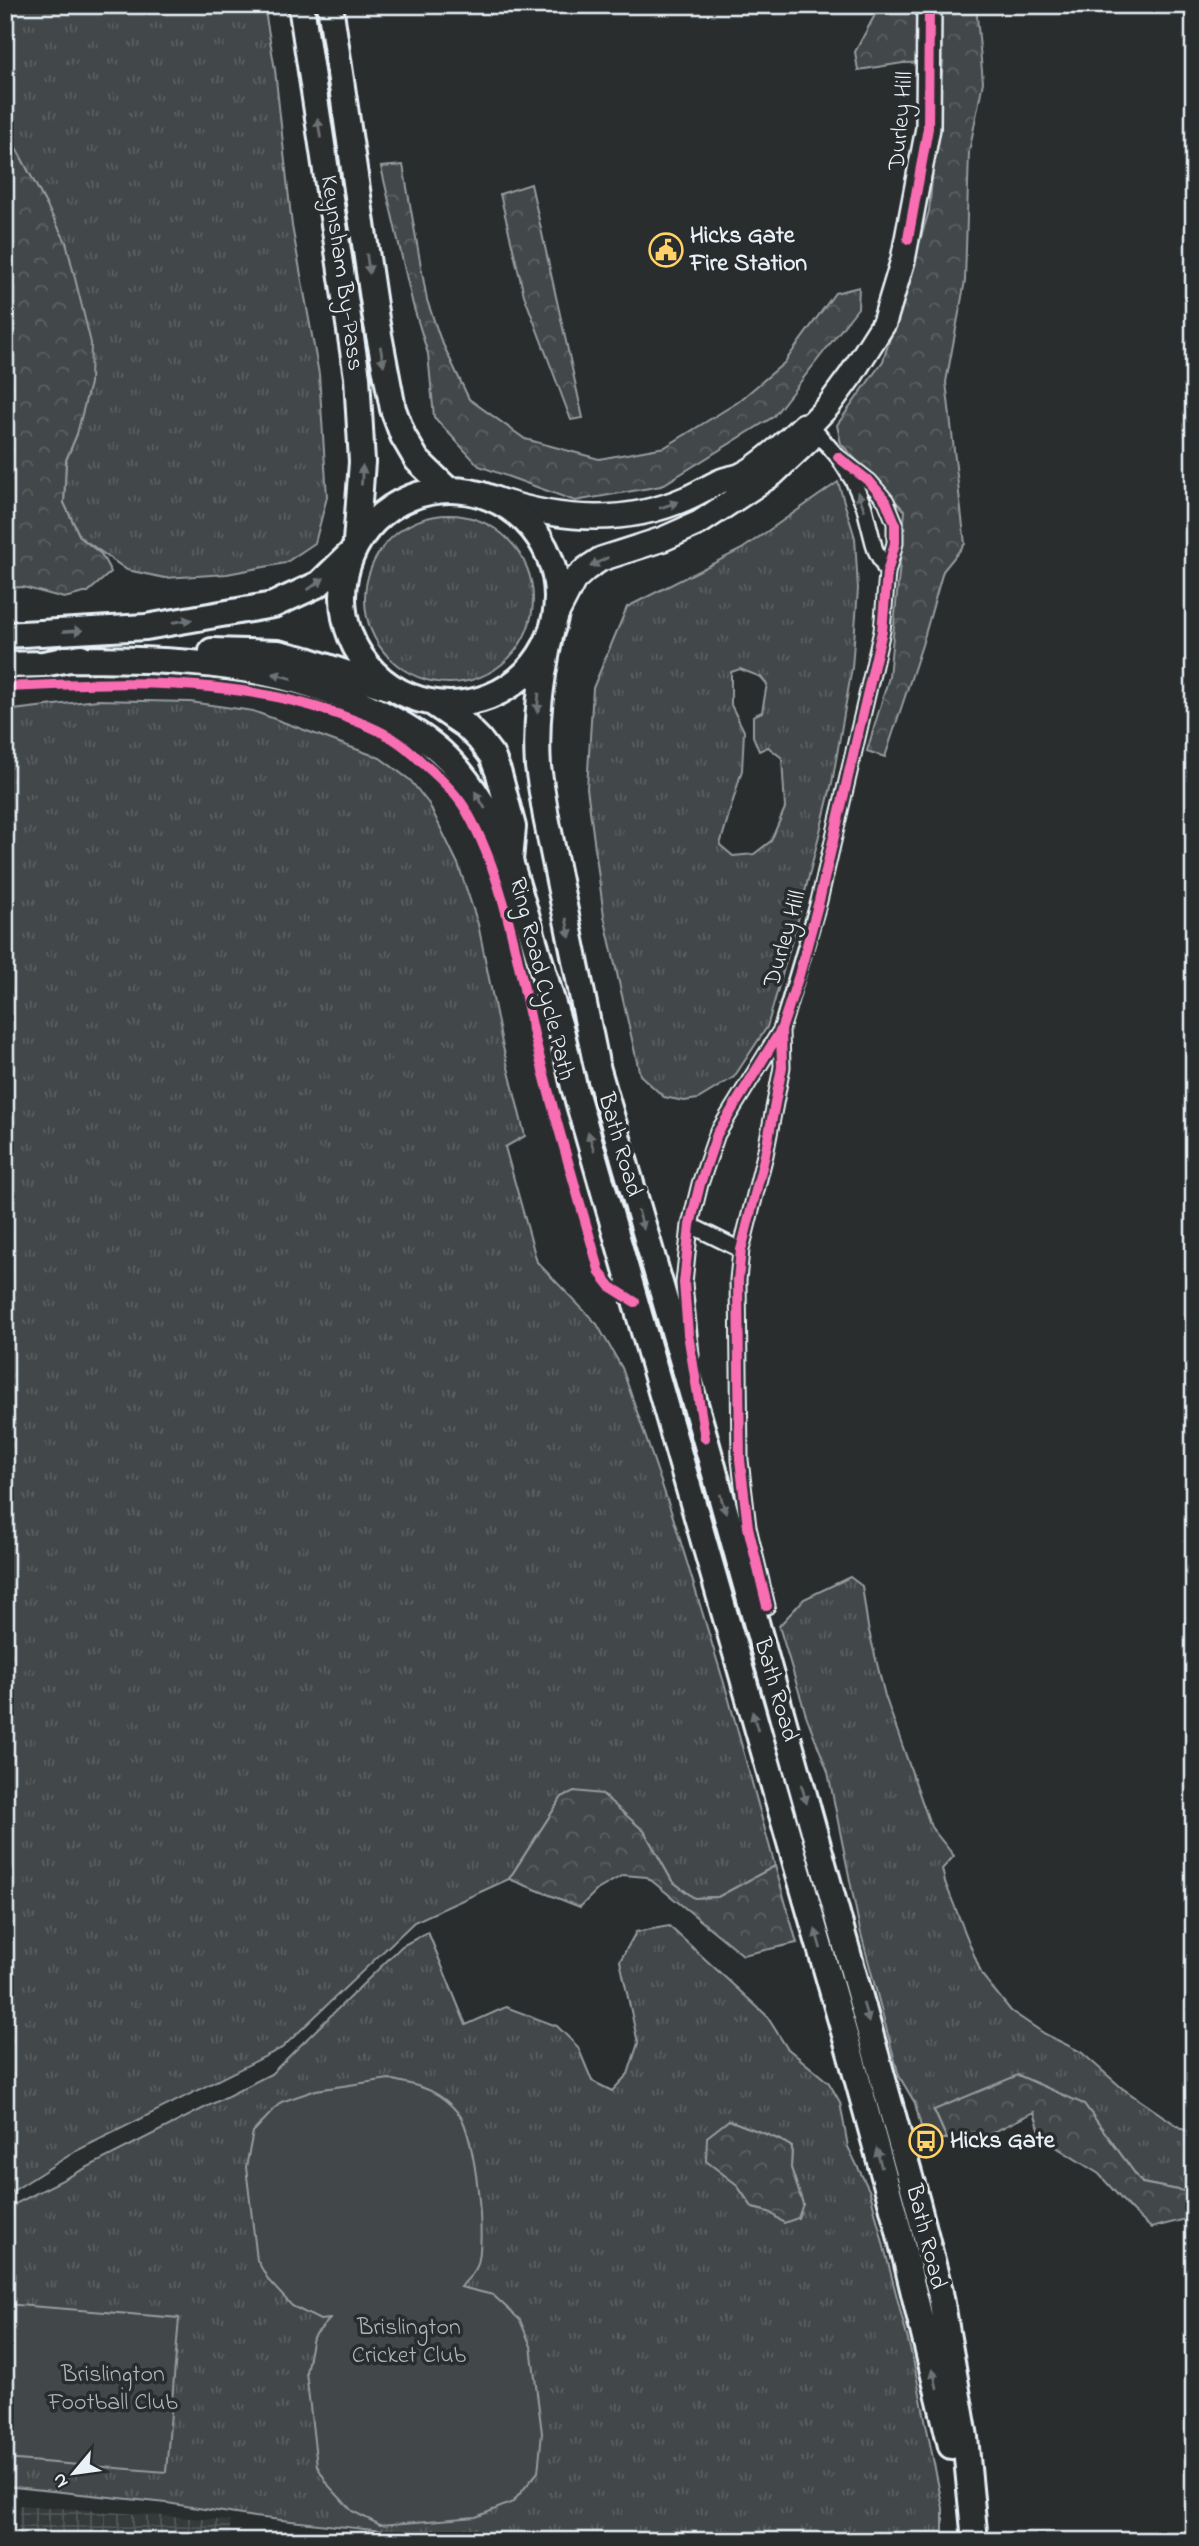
<svg xmlns="http://www.w3.org/2000/svg" width="1199" height="2546" viewBox="0 0 1199 2546" font-family="'Indie Flower',sans-serif">
	<defs>
		<pattern id="industrial-grid" width="8" height="8" patternUnits="userSpaceOnUse" patternTransform="scale(1.75)"><rect width="8" height="8" fill="#363a3b"/><path d="M0 4h8M4 0v8" fill="none" stroke="#535758"/></pattern>
		<pattern id="grass-tufts" width="24" height="20" patternUnits="userSpaceOnUse" patternTransform="scale(1.75)"><rect width="24" height="20" fill="#424648"/><path d="M3 7l-1-3M5 7V3M7 7l1-3M15 17l-1-3M17 17v-4M19 17l1-3" fill="none" stroke="#5d6163"/></pattern>
		<pattern id="forest-crowns" width="20" height="18" patternUnits="userSpaceOnUse" patternTransform="scale(1.75)"><rect width="20" height="18" fill="#424648"/><path d="M2 6a3 3 0 1 1 6 0M12 15a3 3 0 1 1 6 0" fill="none" stroke="#5d6163"/></pattern>
	</defs>
	<rect width="100%" height="100%" fill="#2a2d2e"/>
	<filter id="ink" filterUnits="userSpaceOnUse"><feTurbulence type="fractalNoise" baseFrequency=".0143" numOctaves="2"/><feDisplacementMap in="SourceGraphic" scale="14" xChannelSelector="R" yChannelSelector="G"/><feConvolveMatrix kernelMatrix="1 2 1 2 8 2 1 2 1" color-interpolation-filters="sRGB"/></filter>
	<g filter="url(#ink)">
		<path fill="url(#industrial-grid)" d="M 19,2505 L 230,2521 L 230,2536 L 245,2541 L 18,2541 Z"/>
		<path fill="url(#grass-tufts)" stroke="#959ca0" stroke-width="2" fill-rule="evenodd" d="M 15,5 L 264,5 L 275,70 L 292,226 L 319,374 L 327,497 L 315,543 L 285,563 L 227,574 L 165,578 L 127,570 L 80,537 L 64,503 L 66,460 L 77,434 L 78,292 L 66,242 L 5,127 L 5,25 Z
			M 838,482 L 855,538 L 858,589 L 852,668 L 832,783 L 799,916 L 767,1027 L 734,1077 L 698,1099 L 684,1101 L 664,1097 L 640,1075 L 604,916 L 587,788 L 593,688 L 627,607 L 742,549 ZM 740,669 L 761,677 L 767,684 L 762,712 L 753,716 L 753,736 L 759,751 L 768,747 L 782,758 L 785,808 L 771,841 L 754,854 L 733,856 L 720,845 L 742,770 L 744,731 L 731,705 L 731,672 Z
			M365 599a84 84 0 1 1 168 0a84 84 0 1 1-168 0Z
			M 97,700 L 190,702 L 253,711 L 380,758 L 410,780 L 429,804 L 458,864 L 478,924 L 502,1043 L 525,1136 L 505,1147 L 537,1262 L 597,1324 L 622,1368 L 673,1517 L 728,1696 L 775,1866 L 718,1897 L 694,1898 L 672,1881 L 644,1831 L 562,1797 L 509,1879 L 414,1922 L 282,2048 L 76,2151 L 5,2196 L 5,711 Z
			M 850,1577 L 862,1586 L 868,1627 L 885,1696 L 931,1827 L 954,1856 L 942,1869 L 945,1882 L 982,1975 L 1011,2011 L 1045,2034 L 1081,2052 L 1122,2088 L 1182,2129 L 1194,2133 L 1194,2193 L 1142,2183 L 1084,2104 L 934,2110 L 947,2139 L 924,2139 L 915,2103 L 899,2076 L 860,1930 L 828,1772 L 806,1715 L 779,1626 L 804,1599 Z
			M 669,1926 L 766,2015 L 787,2048 L 829,2083 L 840,2102 L 848,2147 L 870,2192 L 914,2364 L 943,2508 L 943,2541 L 474,2541 L 254,2517 L 167,2503 L 5,2486 L 5,2209 L 271,2074 L 402,1946 L 428,1932 L 466,2025 L 506,2007 L 557,2026 L 578,2047 L 592,2081 L 612,2091 L 628,2074 L 638,2043 L 620,1961 L 636,1932 ZM 729,2120 C 751,2130 773,2134 792,2147 L 791,2168 L 803,2204 L 784,2223 L 769,2212 L 753,2208 L 736,2184 Z"/>
		<path fill="url(#forest-crowns)" stroke="#959ca0" stroke-width="2" d="M 874,5 L 976,5 L 983,82 L 969,152 L 965,281 L 946,382 L 965,544 L 943,571 L 922,645 L 885,757 L 867,751 L 889,677 L 905,511 L 841,444 L 837,425 L 883,361 L 929,211 L 943,62 L 903,63 L 858,70 L 855,52 L 877,11 Z
			M 5,127 L 66,242 L 91,343 L 90,383 L 77,434 L 66,460 L 64,503 L 80,537 L 101,554 L 111,572 L 88,592 L 64,598 L 23,587 L 5,588 Z
			M 403,165 L 427,300 L 440,338 L 469,399 L 525,439 L 599,459 L 665,447 L 738,402 L 784,363 L 835,293 L 859,287 L 858,308 L 773,417 L 661,486 L 575,501 L 479,466 L 434,417 L 428,354 L 413,305 L 381,167 Z
			M 531,184 L 583,418 L 571,420 L 524,295 L 500,194 Z
			M 574,1791 L 602,1794 L 644,1831 L 672,1881 L 694,1898 L 718,1897 L 775,1866 L 797,1943 L 743,1955 L 647,1877 L 623,1875 L 597,1890 L 580,1907 L 509,1879 L 562,1797 Z
			M 1018,2075 L 1084,2104 L 1142,2183 L 1194,2193 L 1194,2217 L 1151,2228 L 1132,2211 L 1099,2174 L 1042,2138 L 1034,2112 L 976,2141 L 947,2139 L 934,2110 Z
			M 729,2120 C 751,2130 773,2134 792,2147 L 791,2168 L 803,2204 L 798,2218 L 784,2223 L 769,2212 L 753,2208 L 736,2184 L 706,2161 L 707,2137 Z"/>
		<path fill="#424648" stroke="#959ca0" stroke-width="2" d="M 389,2079 C 419,2086 438,2088 459,2114 C 475,2134 487,2242 477,2266 C 475,2273 465,2281 461,2287 L 493,2295 L 520,2320 L 531,2346 L 542,2433 L 538,2472 L 513,2502 L 476,2517 L 380,2525 L 352,2511 L 329,2486 L 317,2466 L 306,2372 L 313,2337 L 330,2319 L 320,2320 L 292,2306 L 269,2281 L 257,2260 L 246,2167 L 253,2132 L 281,2102 L 316,2090 Z
			M 5,2304 L 179,2318 L 166,2472 L 5,2459 Z"/>
		<g fill="none" stroke-linecap="round" stroke-linejoin="round">
			<defs>
				<path id="minor" d="M 810,425 L 838,457 L 853,481 L 864,506 L 875,549 L 887,573
					M 690,1225 L 741,1250
					M 691,1355 L 684,1283 L 690,1225 L 700,1184 L 717,1134 L 781,1030 L 819,901 L 882,631 L 887,573 L 895,543 L 895,523 L 886,501 L 870,482 L 838,457
					M 767,1606 L 748,1527 L 740,1460 L 738,1280 L 741,1250 L 765,1155 L 782,1067 L 781,1031"/>
				<path id="primary" d="M 489,497 C 554,520 622,527 687,498 C 699,493 709,486 721,481 C 727,478 735,478 741,475 C 760,467 789,439 804,425 L 810,425 L 829,405 L 851,375 L 884,323 L 903,260 L 928,128 L 929,5
					M 556,615 L 574,580 L 586,569 L 601,559 L 663,539 L 699,523 L 773,474 L 809,440"/>
				<path id="trunk" d="M 301,5 L 357,377 L 362,462 L 356,542
					M 330,5 L 376,319 L 393,409 L 403,436 L 417,460 L 447,489
					M343 597a107 107 0 1 1 214 0a107 107 0 1 1-214 0Z
					M 5,635 L 146,627 L 273,605 L 319,584 L 352,552
					M 550,636 C 541,680 535,722 538,767 L 546,817 L 596,1063 L 705,1438 L 917,2202 L 940,2292 L 965,2437 L 975,2541
					M 212,651 L 278,653 L 307,660 L 387,687
					M 64,659 C 175,659 280,661 381,713 C 402,724 422,735 440,751 C 471,779 493,818 509,857
					M 5,665 L 43,664 L 81,657
					M 434,704 L 465,725 L 479,739 L 492,756 L 499,774 L 513,827 L 510,861 L 562,1034 L 574,1087 L 851,2056 L 898,2227 L 951,2446"/>
			</defs>
			<use href="#minor" stroke="#e8f1f8" stroke-width="19"/>
			<use href="#primary" stroke="#e8f1f8" stroke-width="28"/>
			<use href="#trunk" stroke="#e8f1f8" stroke-width="30"/>
			<use href="#minor" stroke="#2a2d2e" stroke-width="14"/>
			<use href="#primary" stroke="#2a2d2e" stroke-width="23"/>
			<use href="#trunk" stroke="#2a2d2e" stroke-width="24"/>
			<defs>
				<path id="cycleway" d="M 908,239 L 928,128 L 929,5
					M 5,687 C 115,682 229,676 334,713 C 357,721 382,730 401,744 C 410,750 417,758 425,765 C 440,778 458,795 467,812 C 505,878 518,965 535,1039 C 554,1117 578,1195 600,1273 L 611,1287 L 635,1302
					M 705,1438 L 688,1334 L 684,1283 L 690,1225 L 700,1184 L 717,1134 L 781,1030 L 799,975 L 819,901 L 882,631 L 887,573 L 895,543 L 895,523 L 886,501 L 870,482 L 838,457
					M 767,1606 L 748,1527 L 740,1460 L 738,1280 L 741,1250 L 765,1155 L 782,1067 L 781,1030"/>
			</defs>
			<use href="#cycleway" stroke="#2a2d2e" stroke-width="15"/>
			<use href="#cycleway" stroke="#f96db3" stroke-width="10"/>
		</g>
		<defs><path id="oneway-solid" d="M-6-.8H1V-3.2L6.5 0L1 3.2V.8H-6Z" transform="scale(1.75)"/></defs>
		<g fill="#6c7275">
			<use href="#oneway-solid" transform="translate(319 128) rotate(-99)"/>
			<use href="#oneway-solid" transform="translate(368 264) rotate(82)"/>
			<use href="#oneway-solid" transform="translate(382 356) rotate(80)"/>
			<use href="#oneway-solid" transform="translate(362 475) rotate(-87)"/>
			<use href="#oneway-solid" transform="translate(861 501) rotate(-111)"/>
			<use href="#oneway-solid" transform="translate(669 505) rotate(-19)"/>
			<use href="#oneway-solid" transform="translate(599 562) rotate(153)"/>
			<use href="#oneway-solid" transform="translate(316 584) rotate(-36)"/>
			<use href="#oneway-solid" transform="translate(182 621) rotate(-9)"/>
			<use href="#oneway-solid" transform="translate(73 631) rotate(-3)"/>
			<use href="#oneway-solid" transform="translate(282 676) rotate(-165)"/>
			<use href="#oneway-solid" transform="translate(538 703) rotate(95)"/>
			<use href="#oneway-solid" transform="translate(480 800) rotate(-121)"/>
			<use href="#oneway-solid" transform="translate(568 928) rotate(79)"/>
			<use href="#oneway-solid" transform="translate(591 1141) rotate(-107)"/>
			<use href="#oneway-solid" transform="translate(641 1220) rotate(74)"/>
			<use href="#oneway-solid" transform="translate(723 1504) rotate(74)"/>
			<use href="#oneway-solid" transform="translate(755 1721) rotate(-106)"/>
			<use href="#oneway-solid" transform="translate(804 1794) rotate(74)"/>
			<use href="#oneway-solid" transform="translate(818 1939) rotate(-106)"/>
			<use href="#oneway-solid" transform="translate(866 2013) rotate(74)"/>
			<use href="#oneway-solid" transform="translate(879 2158) rotate(-105)"/>
			<use href="#oneway-solid" transform="translate(935 2379) rotate(-103)"/>
		</g>
	</g>
	<defs>
		<symbol id="civic-ring" viewBox="-11 -11 22 22"><circle r="9.5" fill="#2a2d2e" stroke="#ffd166" stroke-width="1.5"/><path d="M-.6-6.5H3V-4.5H.6V-3L4-1V1h2V6H-6V1h2V-1L-.6-3ZM-1.2 2.5V6h2.4V2.5Z" fill="#ffd166"/></symbol>
		<symbol id="bus-ring" viewBox="-11 -11 22 22"><circle r="9.5" fill="#2a2d2e" stroke="#ffd166" stroke-width="1.5"/><path d="M-5-6H5V4H4V6H2V4H-2V6H-4V4H-5ZM-3.5-4V0h7V-4ZM-3.5 1.2v1.5H-2V1.2ZM2 1.2v1.5H3.5V1.2Z" fill="#ffd166"/></symbol>
	</defs>
	<g fill-rule="evenodd">
		<use href="#civic-ring" x="647" y="231" width="38" height="38"/>
		<use href="#bus-ring" x="907" y="2122" width="38" height="38"/>
	</g>
	<g text-anchor="middle" dominant-baseline="central" stroke-width="7" stroke-linejoin="round" paint-order="stroke">
		<g font-size="24" fill="#e8f1f8" stroke="#2a2d2e">
			<text transform="translate(902 121) rotate(-85)">Durley Hill</text>
			<text transform="translate(341 273) rotate(82)">Keynsham By-Pass</text>
			<text transform="translate(786 939) rotate(-74)">Durley Hill</text>
			<text transform="translate(541 979) rotate(76)">Ring Road Cycle Path</text>
			<text transform="translate(619 1145) rotate(74)">Bath Road</text>
			<text transform="translate(775 1690) rotate(74)">Bath Road</text>
			<text transform="translate(925 2237) rotate(76)">Bath Road</text>
		</g>
		<g font-size="24" font-weight="bold" fill="#e8f1f8" stroke="#2a2d2e" text-anchor="start">
			<text x="690" y="236">Hicks Gate<tspan x="690" dy="28">Fire Station</tspan></text>
			<text x="950" y="2141">Hicks Gate</text>
		</g>
		<g font-size="24" fill="#aeb5ba" stroke="#2a2d2e">
			<text x="409" y="2328">Brislington<tspan x="409" dy="28">Cricket Club</tspan></text>
			<text x="113" y="2375">Brislington<tspan x="113" dy="28">Football Club</tspan></text>
		</g>
	</g>
	<rect width="1199" height="2546" fill="none" stroke="#2a2d2e" stroke-width="28"/>
	<rect x="14" y="14" width="1171" height="2518" fill="none" stroke="#e8f1f8" stroke-width="2.5" filter="url(#ink)"/>
	<g transform="translate(74 2473) rotate(241)" stroke="#2a2d2e" stroke-width="5" paint-order="stroke">
	<path d="M0-5L12 26L0 18L-12 26Z" fill="#e8f1f8"/>
	<text y="-10" font-size="19" font-weight="bold" text-anchor="middle" fill="#e8f1f8">N</text>
	</g>
</svg>
